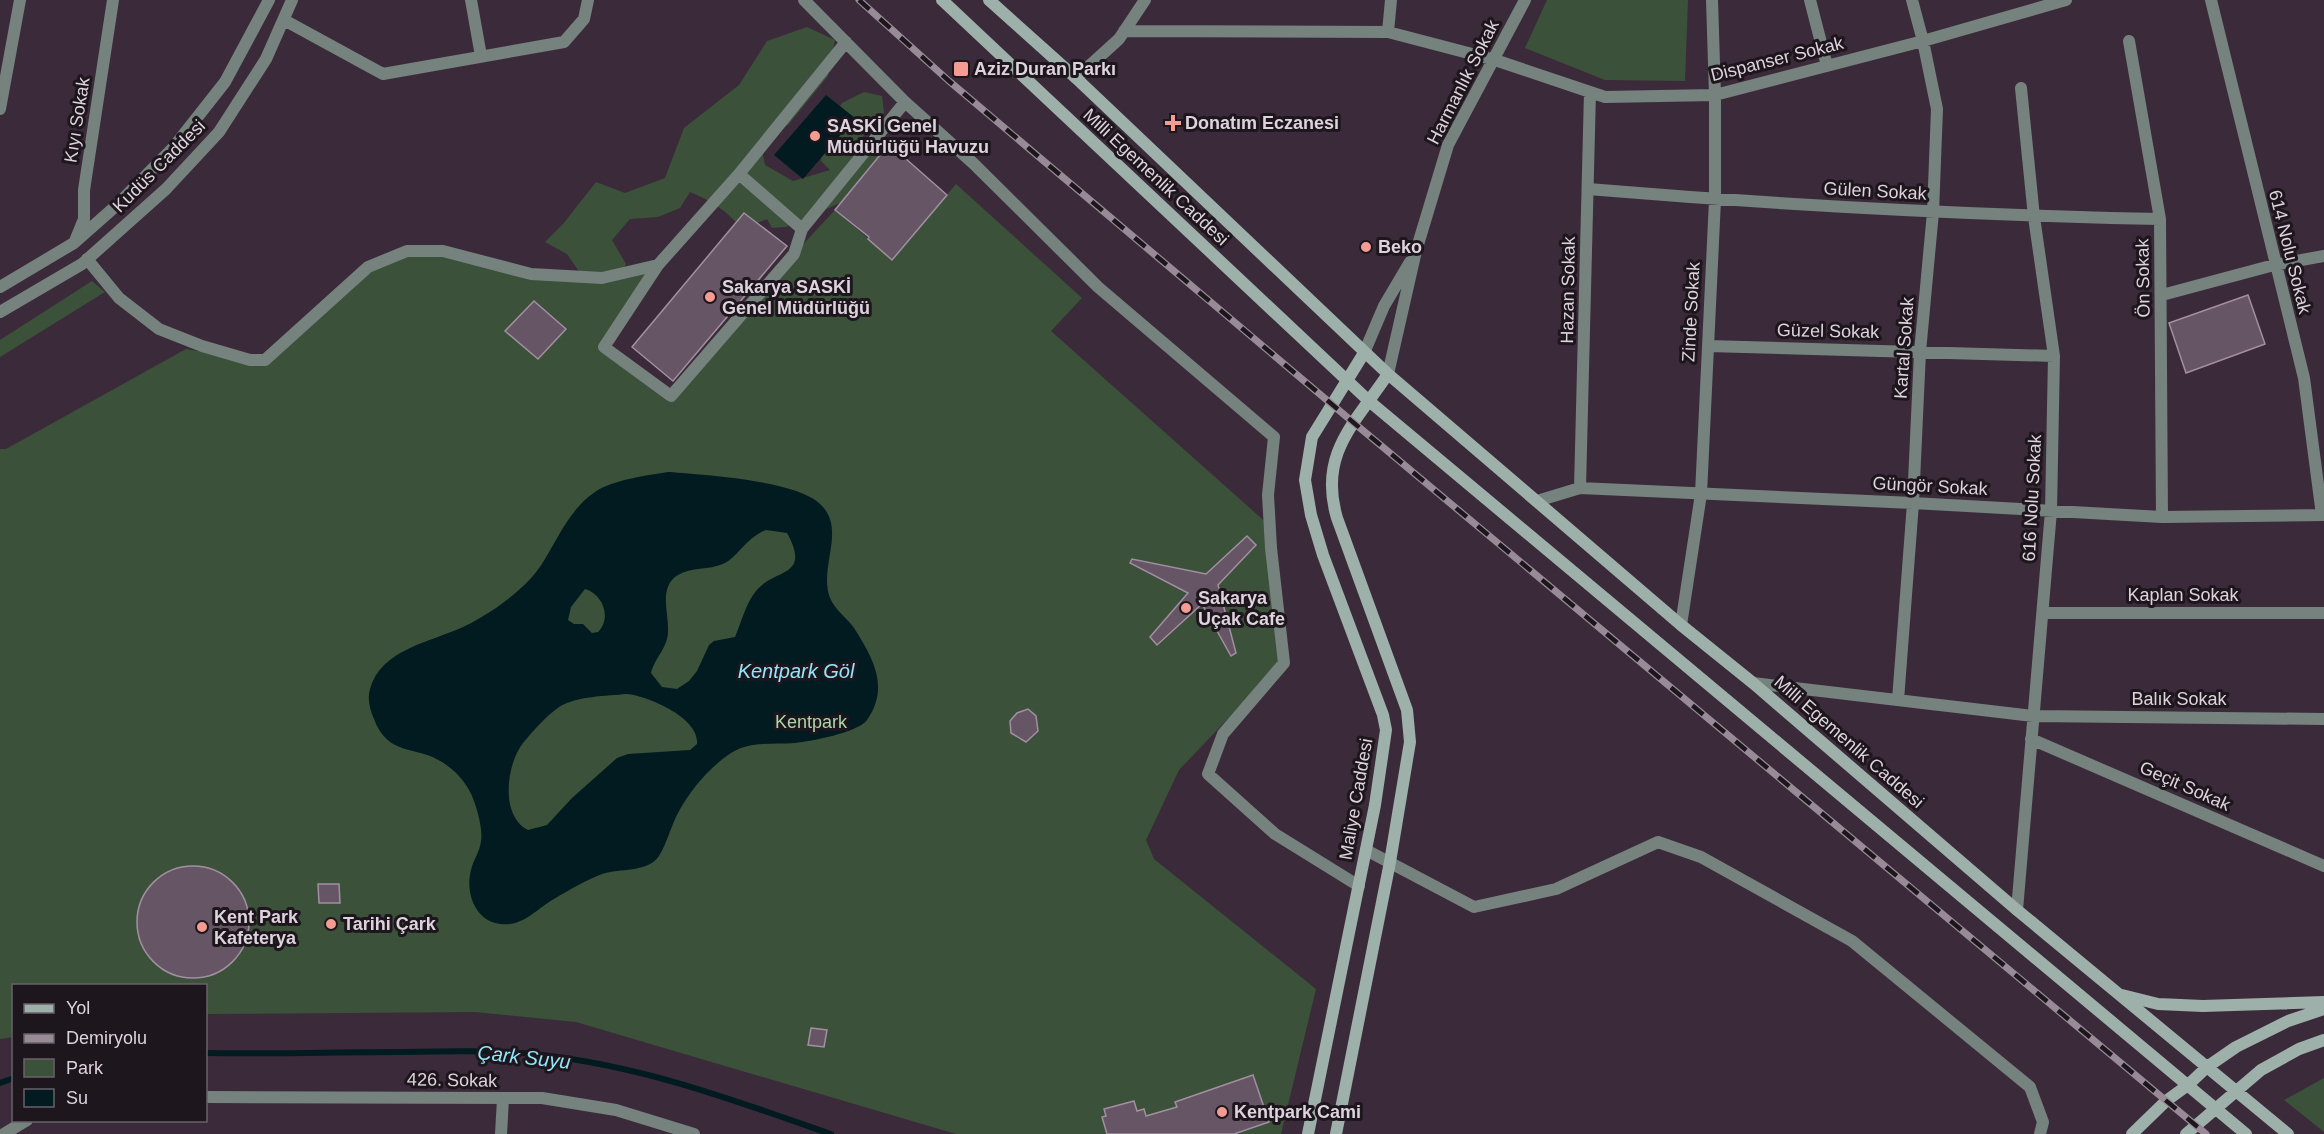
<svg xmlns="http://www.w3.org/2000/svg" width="2324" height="1134" viewBox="0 0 2324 1134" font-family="Helvetica,sans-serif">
	<rect width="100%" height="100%" fill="#3b2b3a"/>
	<path fill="#3b513a" d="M 1547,0 L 1688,0 L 1685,81 L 1605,80 L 1525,48 Z
		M 807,27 L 835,40 L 828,76 L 788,125 L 760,139 L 765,165 L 793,181 L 830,170 L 821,161 L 823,133 L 842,103 L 864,92 L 882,96 L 884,113 L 858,142 L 862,145 L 884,141 L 879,155 L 851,198 L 786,227 L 772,228 L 767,219 L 742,229 C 727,211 711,200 690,192 L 680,208 L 658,217 L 630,219 L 612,240 L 626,264 L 621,274 L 658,265 L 604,347 L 671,396 L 794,254 L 835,210 L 892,259 L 956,184 L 1082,298 L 1051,331 L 1270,526 L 1284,660 L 1179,770 L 1146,840 L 1154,859 L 1316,989 L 1281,1134 L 956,1134 L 576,1022 L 475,1012 L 206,1014 L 206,986 L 14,986 L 13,1037 L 0,1039 L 0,449 L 6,449 L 186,349 L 249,360 L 265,360 L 368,267 L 407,251 L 443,251 L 531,274 L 580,273 L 567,254 L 545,242 L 563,224 L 596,182 L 625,193 L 665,178 L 684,128 L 739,85 L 767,41 Z
		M 92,281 L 105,292 L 0,357 L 0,340 Z
		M 2324,1078 L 2324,1132 L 2284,1100 Z"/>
	<path fill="#021b20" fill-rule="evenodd" d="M 826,95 L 855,118 L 803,179 L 774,155 Z
		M 669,472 C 704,475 793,480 819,503 C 848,528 818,567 830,598 C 835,610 847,618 854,628 C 873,658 890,687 867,720 C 857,733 811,741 795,743 C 771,745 748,740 728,755 C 708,769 689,792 678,813 C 671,826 667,843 659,856 C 647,873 620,868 602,874 C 586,880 569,890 554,899 C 535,910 523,927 500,924 C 475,921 465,892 471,870 C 473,861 480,851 481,841 C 483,829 477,808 472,796 C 466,782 455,770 442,762 C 416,745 388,757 374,719 C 370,710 367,699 370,689 C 381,649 431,642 463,627 C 474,622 485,615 496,608 C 515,594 533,580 545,559 C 559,536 571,508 595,492 C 612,480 648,475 669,472 ZM 766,530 L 787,533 C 812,578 774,568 756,591 C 745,605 742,621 735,637 L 714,641 L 709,645 L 697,671 L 689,681 L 677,689 L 662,687 L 651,673 C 655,657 668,648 668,631 C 669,613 658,587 678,575 C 691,567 709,570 723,564 C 737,558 747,537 766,530 ZM 585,589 C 603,594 612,618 598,632 L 592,633 L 583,624 L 574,624 L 568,620 L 571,607 ZM 627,694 C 648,696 700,718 697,744 L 690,750 L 628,754 L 617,758 L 572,798 L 547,825 L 528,830 C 500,816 506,765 523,743 C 533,731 546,716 559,707 C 577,696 606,696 627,694 Z"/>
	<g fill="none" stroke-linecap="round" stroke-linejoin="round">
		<path stroke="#021b20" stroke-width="6" d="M 206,1053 C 271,1054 336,1052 401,1052 C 448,1051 495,1050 542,1055 C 646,1067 733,1100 831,1134
			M 0,1083 L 14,1078"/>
	</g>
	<path fill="#665565" stroke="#a28fa1" stroke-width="1.5" d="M 889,144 L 947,195 L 892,260 L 868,239 L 869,237 L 835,210 Z
		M 744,213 L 787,246 L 673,381 L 632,347 Z
		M 2248,295 L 2265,344 L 2186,373 L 2169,323 Z
		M 534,301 L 566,329 L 538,359 L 505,331 Z
		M 1247,536 L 1256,545 L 1218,585 L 1236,653 L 1231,656 L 1202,604 L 1157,645 L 1150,637 L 1188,593 L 1130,563 L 1132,559 L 1206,574 Z
		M 1028,709 L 1036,716 L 1038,731 L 1026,742 L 1011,733 L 1010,721 L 1017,713 Z
		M137 922a56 56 0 1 1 112 0a56 56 0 1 1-112 0Z
		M 318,884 L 339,884 L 340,903 L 319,903 Z
		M 811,1028 L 827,1030 L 824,1047 L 808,1045 Z
		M 1253,1075 L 1269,1122 L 1234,1134 L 1107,1134 L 1102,1117 L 1106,1116 L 1104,1109 L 1134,1101 L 1137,1111 L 1144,1109 L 1146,1116 L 1177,1107 L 1175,1102 Z"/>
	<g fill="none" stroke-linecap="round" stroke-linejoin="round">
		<path stroke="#76827e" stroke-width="12" d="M 471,0 L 481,56
			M 804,0 L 905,102 L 974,164 L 1098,287 L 1274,437 L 1268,495 L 1271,548 L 1284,663 L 1223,734 L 1208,774 L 1275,834 L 1359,886
			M 1810,0 L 1827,66
			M 2211,0 L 2304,378 L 2322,515
			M 284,20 L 383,74 L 564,42 L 584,19 L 588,0
			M 1124,31 L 1388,32 L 1495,60 L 1605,97 L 1715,95 L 1923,41 L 2066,0
			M 1388,32 L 1391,0
			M 2129,41 L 2160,219 L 2162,517
			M 846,42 L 739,174 L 802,229 L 905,102
			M 1076,78 L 1119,39 L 1145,0
			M 0,109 L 20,0
			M 739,174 L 658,265 L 604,347 L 671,396 L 794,254 L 802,229
			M 1588,189 C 1779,205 1969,215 2160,219
			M 75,241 L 84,219 L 84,190 L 113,0
			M 87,259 L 119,298 L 159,329 L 202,346 L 250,360 L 265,360 L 368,267 L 407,251 L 443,251 L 531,274 L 602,278 L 658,265
			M 0,287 L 74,243 L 117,205 L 173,148 L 225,82 L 269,0
			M 2162,295 L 2274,265 L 2324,256
			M 0,312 L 82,264 L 166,189 L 219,132 L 266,59 L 292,0
			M 1708,346 L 2054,356
			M 1364,353 L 1384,306 L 1410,262
			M 1388,374 L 1416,251 L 1448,145 L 1525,0
			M 1580,488 L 1590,92
			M 1537,501 L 1580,488 L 1913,503 L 2162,517 L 2324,515
			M 2043,613 L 2324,613
			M 1681,625 L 1701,494 L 1715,200 L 1715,95 L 1712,0
			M 1753,683 L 2033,716 L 2324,719
			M 1898,700 L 1913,503 L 1920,352 L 1933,212 L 1937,109 L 1923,41 L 1912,0
			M 2031,739 L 2324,866
			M 1366,850 L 1474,907 L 1556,889 L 1658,842 L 1701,857 L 1852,941 L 2030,1087 L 2043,1122 L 2040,1134
			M 2017,910 L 2051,511 L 2054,356 L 2034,217 L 2021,88
			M 206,1097 L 542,1098 L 616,1110 L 694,1134
			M 4,1134 L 27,1120
			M 501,1134 L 503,1099"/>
		<path stroke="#9db0a9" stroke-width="12" d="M 942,0 L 1369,401 L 2246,1134
			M 989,0 L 1076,78 L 1388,374 L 1681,625 L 1753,683 L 2017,910 L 2288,1134
			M 2122,995 L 2158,1004 L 2203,1006 L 2324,1002
			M 1308,1134 L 1375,805 L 1386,730 L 1383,715 L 1323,555 L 1311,515 L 1305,480 L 1312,437 L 1364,353
			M 1336,1134 L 1390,862 L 1410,742 L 1407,710 L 1337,518 C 1318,454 1355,423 1388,374
			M 2132,1134 L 2166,1101 L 2188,1085 L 2207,1067 L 2236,1047 L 2288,1021 L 2324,1009
			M 2186,1134 L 2261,1070 L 2299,1049 L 2324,1040"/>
		<defs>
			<path id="rail" d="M 859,0 L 949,81 L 1354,423 L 2206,1134"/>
		</defs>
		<use href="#rail" stroke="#988b97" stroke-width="7"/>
		<use href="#rail" stroke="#1e161d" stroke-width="4.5" stroke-dasharray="14" stroke-linecap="butt"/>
	</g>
	<g fill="#f59c92" stroke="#1e161d" stroke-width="2">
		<rect x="953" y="61" width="16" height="16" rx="3"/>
		<path d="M1170 114h6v6h6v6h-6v6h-6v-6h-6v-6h6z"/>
		<circle cx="815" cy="136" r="6"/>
		<circle cx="1366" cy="247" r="6"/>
		<circle cx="710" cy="297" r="6"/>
		<circle cx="1186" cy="608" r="6"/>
		<circle cx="331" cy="924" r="6"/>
		<circle cx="202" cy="927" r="6"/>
		<circle cx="1222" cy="1112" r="6"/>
	</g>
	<g text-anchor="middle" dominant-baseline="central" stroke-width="6" stroke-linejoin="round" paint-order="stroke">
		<g font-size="18" fill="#ddd3dc" stroke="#1e161d">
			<text transform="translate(1777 59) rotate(-14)">Dispanser Sokak</text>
			<text transform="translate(1463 82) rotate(-63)">Harmanlık Sokak</text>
			<text transform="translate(77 120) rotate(-81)">Kıyı Sokak</text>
			<text transform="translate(159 166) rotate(-45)">Kudüs Caddesi</text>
			<text transform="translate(1156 177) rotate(43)">Milli Egemenlik Caddesi</text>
			<text transform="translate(1875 191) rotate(3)">Gülen Sokak</text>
			<text transform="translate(2290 252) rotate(76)">614 Nolu Sokak</text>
			<text transform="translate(2143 278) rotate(-91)">Ön Sokak</text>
			<text transform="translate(1568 290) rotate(-89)">Hazan Sokak</text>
			<text transform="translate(1691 312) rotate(-87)">Zinde Sokak</text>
			<text transform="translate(1828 331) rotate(1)">Güzel Sokak</text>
			<text transform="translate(1904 348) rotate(-86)">Kartal Sokak</text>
			<text transform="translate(1930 486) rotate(3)">Güngör Sokak</text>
			<text transform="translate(2032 498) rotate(-87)">616 Nolu Sokak</text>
			<text x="2183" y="595">Kaplan Sokak</text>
			<text x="2179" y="699">Balık Sokak</text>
			<text transform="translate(1849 742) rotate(41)">Milli Egemenlik Caddesi</text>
			<text transform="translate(2185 786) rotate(24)">Geçit Sokak</text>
			<text transform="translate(1356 799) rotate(-80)">Maliye Caddesi</text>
			<text transform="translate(452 1080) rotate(1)">426. Sokak</text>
		</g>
		<g font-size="18" font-weight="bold" fill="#ddd3dc" stroke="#1e161d" text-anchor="start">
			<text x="974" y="69">Aziz Duran Parkı</text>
			<text x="1185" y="123">Donatım Eczanesi</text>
			<text x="827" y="126">SASKİ Genel<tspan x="827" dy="21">Müdürlüğü Havuzu</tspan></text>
			<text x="1378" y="247">Beko</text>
			<text x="722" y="287">Sakarya SASKİ<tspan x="722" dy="21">Genel Müdürlüğü</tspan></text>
			<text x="1198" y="598">Sakarya<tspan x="1198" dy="21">Uçak Cafe</tspan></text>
			<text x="214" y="917">Kent Park<tspan x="214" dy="21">Kafeterya</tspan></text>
			<text x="343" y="924">Tarihi Çark</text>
			<text x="1234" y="1112">Kentpark Cami</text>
		</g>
		<g font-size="18" fill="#a9d9a7" stroke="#1e161d">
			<text x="811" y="722">Kentpark</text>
		</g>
		<g font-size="20" font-style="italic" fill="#92e6f9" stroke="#1e161d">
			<text x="796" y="671">Kentpark Göl</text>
			<text transform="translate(524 1057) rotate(6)">Çark Suyu</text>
		</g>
	</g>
	<rect x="12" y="984" width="195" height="138" fill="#1e161d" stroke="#6a6269" stroke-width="1.5"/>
	<rect x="24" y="1004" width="30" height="9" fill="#9db0a9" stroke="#6a6269" stroke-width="1.5"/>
	<text x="66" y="1014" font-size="18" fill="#ddd3dc">Yol</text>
	<rect x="24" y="1034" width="30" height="9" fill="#988b97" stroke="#6a6269" stroke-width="1.5"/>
	<text x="66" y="1044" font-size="18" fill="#ddd3dc">Demiryolu</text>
	<rect x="24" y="1059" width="30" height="18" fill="#3b513a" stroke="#6a6269" stroke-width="1.5"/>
	<text x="66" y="1074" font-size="18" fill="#ddd3dc">Park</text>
	<rect x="24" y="1089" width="30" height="18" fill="#021b20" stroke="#6a6269" stroke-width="1.5"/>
	<text x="66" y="1104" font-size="18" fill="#ddd3dc">Su</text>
</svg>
